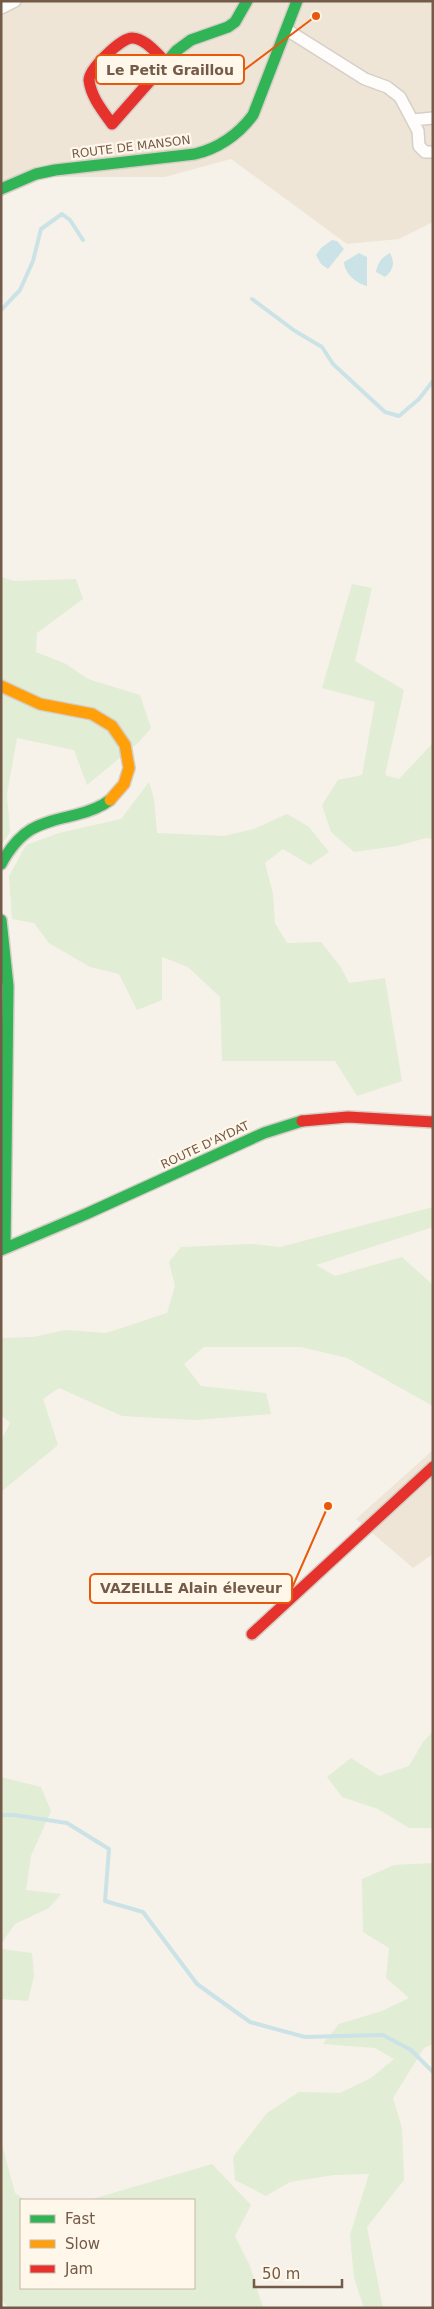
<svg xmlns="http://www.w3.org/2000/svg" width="434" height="2309" viewBox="0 0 434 2309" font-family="'DejaVu Sans',sans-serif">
	<rect width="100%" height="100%" fill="#f6f2e9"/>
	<path fill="#efe5d6" d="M 1,1 L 433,1 L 433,222 L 399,239 L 347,244 L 231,159 L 165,177 L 36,177 L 1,197 Z
		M 433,1450 L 433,1554 L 413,1568 L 356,1519 Z"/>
	<path fill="#e1edd4" d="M 1,577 L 14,581 L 76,579 L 83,599 L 37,633 L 36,652 L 66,664 L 88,679 L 140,695 L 151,728 L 139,742 L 87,785 L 74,750 L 17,738 L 7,794 L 10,832 L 1,846 Z
		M 352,584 L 372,588 L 355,661 L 404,690 L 385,775 L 399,779 L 433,743 L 433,839 L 426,838 L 397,846 L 354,852 L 331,832 L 322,805 L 338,780 L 362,775 L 375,702 L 322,688 Z
		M 149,782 L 154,799 L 157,833 L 224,836 L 254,829 L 287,814 L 309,827 L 329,852 L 310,865 L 283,849 L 265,863 L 273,894 L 275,923 L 287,943 L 321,942 L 340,966 L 349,983 L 385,978 L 402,1081 L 357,1096 L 335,1061 L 222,1061 L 220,997 L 188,967 L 162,957 L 162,1000 L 137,1010 L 119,974 L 90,967 L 49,943 L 34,923 L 12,919 L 9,876 L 26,845 L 59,833 L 121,819 Z
		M 433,1207 L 433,1227 L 316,1265 L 335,1276 L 402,1257 L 433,1285 L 433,1406 L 347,1358 L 301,1347 L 204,1347 L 184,1364 L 201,1386 L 266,1393 L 271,1414 L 195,1420 L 122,1416 L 59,1388 L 43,1399 L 58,1445 L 1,1492 L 1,1441 L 10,1423 L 1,1415 L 1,1338 L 33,1337 L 66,1330 L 106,1333 L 167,1313 L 175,1286 L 169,1262 L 181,1247 L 251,1244 L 280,1247 Z
		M 433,1731 L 433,1828 L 409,1828 L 378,1809 L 342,1797 L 327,1777 L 351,1758 L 379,1776 L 409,1766 L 423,1742 Z
		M 1,1777 L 41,1787 L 51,1811 L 31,1856 L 26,1890 L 61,1894 L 49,1908 L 15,1924 L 1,1944 Z
		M 433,1863 L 433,2044 L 424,2048 L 393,2098 L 402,2128 L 404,2180 L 367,2227 L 383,2308 L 364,2308 L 354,2278 L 350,2235 L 369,2174 L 334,2175 L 290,2182 L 266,2196 L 235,2180 L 233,2157 L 267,2113 L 299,2092 L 340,2093 L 371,2078 L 394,2059 L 375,2048 L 323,2044 L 339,2024 L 382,2011 L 409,1998 L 386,1978 L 389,1948 L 363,1932 L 362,1879 L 394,1865 Z
		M 1,1949 L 32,1953 L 34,1976 L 28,2001 L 1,1999 Z
		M 1,2141 L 15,2193 L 25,2200 L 21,2200 L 21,2288 L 194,2288 L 194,2200 L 89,2200 L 212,2164 L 251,2205 L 235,2236 L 250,2266 L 263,2308 L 9,2308 L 1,2300 Z"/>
	<path fill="#cbe3e6" d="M 332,240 L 337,241 L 344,249 L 328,269 L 321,264 L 316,255 L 321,248 Z
		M 359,253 L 367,257 L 367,286 C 357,284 344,273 344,262 Z
		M 390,253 C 395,262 394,270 385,277 L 376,272 C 378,262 381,258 390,253 Z"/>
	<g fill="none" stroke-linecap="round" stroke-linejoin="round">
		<path stroke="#cbe3e6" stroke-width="4" d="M 252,299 L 295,331 L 322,347 L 333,364 L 385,412 L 399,416 L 419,399 L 433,381
			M 1,310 L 20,290 L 33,261 L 41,229 L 62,214 L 70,220 L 83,240
			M 1,1815 L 14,1815 L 67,1823 L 109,1849 L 105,1901 L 143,1912 L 197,1984 L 250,2022 L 305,2037 L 383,2035 L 411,2050 L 433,2072"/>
		<defs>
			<path id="street" d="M 1,8 L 15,1
				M 287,30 L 365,79 L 387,87 L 400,97 L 418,131 L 419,146 L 425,152 L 433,152
				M 413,120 L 433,118"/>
			<path id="fast" d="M 149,82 L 176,51 L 191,40 L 228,27 L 235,22 L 247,1
				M 1,189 L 36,174 L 55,170 L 195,154 C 219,148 238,135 253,115 L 297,1
				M 1,864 C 21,828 37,824 75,815 C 87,812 100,808 110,800
				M 1,920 L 8,986 L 5,1248
				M 1,1250 L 86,1214 L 264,1133 L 302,1121"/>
			<path id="slow" d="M 1,686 L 40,704 L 92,714 L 112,726 L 125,745 L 129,768 L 124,784 L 110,800"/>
			<path id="jam" d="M 149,82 L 112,124 C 102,110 91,97 89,80 C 89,69 121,38 132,38 C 145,38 157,54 166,62
				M 302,1121 L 348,1117 L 433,1122
				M 252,1634 L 433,1467"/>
		</defs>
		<use href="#street" stroke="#d5cfc7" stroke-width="14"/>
		<use href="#fast" stroke="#d5cec6" stroke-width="14"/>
		<use href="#slow" stroke="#d5cec6" stroke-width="14"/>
		<use href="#jam" stroke="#d5cec6" stroke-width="14"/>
		<use href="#street" stroke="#fefdfc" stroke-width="11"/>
		<use href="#fast" stroke="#30b455" stroke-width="11"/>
		<use href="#slow" stroke="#ff9f0a" stroke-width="11"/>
		<use href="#jam" stroke="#e5322d" stroke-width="11"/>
	</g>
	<g text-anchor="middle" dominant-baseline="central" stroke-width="4.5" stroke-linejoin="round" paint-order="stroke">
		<g font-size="12" fill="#735a49" stroke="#fff7e9">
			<text transform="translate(131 147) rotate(-7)">ROUTE DE MANSON</text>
			<text transform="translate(205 1145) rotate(-25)">ROUTE D'AYDAT</text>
		</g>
	</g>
	<path fill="none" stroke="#e8590c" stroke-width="2" d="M316 16L244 70M328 1506L292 1588"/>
	<g fill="#e8590c" stroke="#fff7e9" stroke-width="2">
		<circle cx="316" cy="16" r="5"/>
		<circle cx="328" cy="1506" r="5"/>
	</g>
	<g fill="#fff7e9" stroke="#e8590c" stroke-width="2">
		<rect x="96" y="55" width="148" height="29" rx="5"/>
		<rect x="90" y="1574" width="202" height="29" rx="5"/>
	</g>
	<g font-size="14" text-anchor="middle" font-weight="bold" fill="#735a49">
		<text x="170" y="75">Le Petit Graillou</text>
		<text x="191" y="1593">VAZEILLE Alain éleveur</text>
	</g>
	<rect width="434" height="2309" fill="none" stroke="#735a49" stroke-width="5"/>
	<rect x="20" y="2199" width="175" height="90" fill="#fff7e9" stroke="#c7b8a9"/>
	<rect x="30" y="2215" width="25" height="8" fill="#30b455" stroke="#c7b8a9"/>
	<text x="65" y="2224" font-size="15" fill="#735a49">Fast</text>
	<rect x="30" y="2240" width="25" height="8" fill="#ff9f0a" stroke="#c7b8a9"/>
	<text x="65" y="2249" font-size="15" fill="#735a49">Slow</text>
	<rect x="30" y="2265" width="25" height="8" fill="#e5322d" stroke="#c7b8a9"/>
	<text x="65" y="2274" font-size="15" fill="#735a49">Jam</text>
	<path d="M254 2279v8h88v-8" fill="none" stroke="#735a49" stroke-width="2.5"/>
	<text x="262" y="2279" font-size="15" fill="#735a49" stroke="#fff7e9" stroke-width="4" paint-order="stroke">50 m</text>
</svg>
